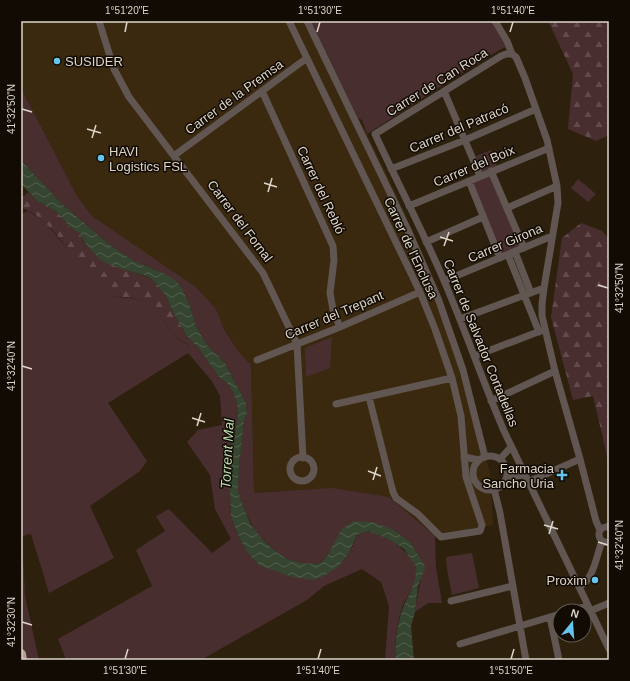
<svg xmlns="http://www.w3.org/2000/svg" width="630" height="681" viewBox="0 0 630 681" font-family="Arial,sans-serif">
	<defs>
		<pattern id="forest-firs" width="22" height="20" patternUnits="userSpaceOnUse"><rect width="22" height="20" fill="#492e30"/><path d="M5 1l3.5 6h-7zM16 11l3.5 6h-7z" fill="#634b4d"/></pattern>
		<pattern id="water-waves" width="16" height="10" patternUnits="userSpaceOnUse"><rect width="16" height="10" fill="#364530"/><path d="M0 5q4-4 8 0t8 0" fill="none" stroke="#535f4d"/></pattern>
	</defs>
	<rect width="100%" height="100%" fill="#2d200d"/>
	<path fill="#3a290f" d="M 21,21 L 311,21 L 358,118 L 367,134 L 390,181 L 438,287 L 490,473 L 493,525 L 435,536 L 389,497 L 316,489 L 254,493 L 251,365 L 238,351 L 225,331 L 216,309 L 121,237 L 92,216 L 77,196 L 21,88 Z"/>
	<path fill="#492e30" d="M 311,21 L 493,21 L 507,44 L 506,47 L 501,49 L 451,80 L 449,78 L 445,80 L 446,83 L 367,134 L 362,120 L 358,118 Z
		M 21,88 L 77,196 L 92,216 L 197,288 L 216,309 L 225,331 L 238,351 L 251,365 L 254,493 L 332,488 L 389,497 L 435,536 L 436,567 L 442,603 L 428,603 L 415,612 C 417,595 421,580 424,564 L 410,542 L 394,530 L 342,529 L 336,542 L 322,562 L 317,564 L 312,564 L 302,563 L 287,559 L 274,550 L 256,533 L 245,511 L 238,491 L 239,467 L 244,422 L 247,413 L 246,403 L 225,363 L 207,345 L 196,326 L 190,306 L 182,288 L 163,273 L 136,262 L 110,245 L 62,204 L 21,160 Z
		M 491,150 L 497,166 L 482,172 L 476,156 Z
		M 491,171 L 524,248 L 500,258 L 469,181 Z
		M 578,179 L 596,194 L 588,202 L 571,188 Z
		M 28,211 L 43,220 L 102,289 C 105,291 108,295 112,296 C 123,299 133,296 145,302 C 166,313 167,336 189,345 L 186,335 L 200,350 L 218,376 L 227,383 L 233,392 L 237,403 L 238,416 L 236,429 L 234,439 L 229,448 L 226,457 L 225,479 L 230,491 L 231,516 L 238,535 L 247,552 L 259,565 L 339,566 C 344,560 349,553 353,546 C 355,542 355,538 358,535 C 364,527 377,534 384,537 C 394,541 414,557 416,568 C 419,581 408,594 403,605 C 397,621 394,643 396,660 L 385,660 L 389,606 L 381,582 L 362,569 L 324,586 L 307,600 L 201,660 L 66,660 L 58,639 L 152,586 L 136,550 L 165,531 L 156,516 L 169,509 L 212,553 L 231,539 L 215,509 L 210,475 L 187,442 L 198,430 L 222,425 L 220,396 L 212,381 L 188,353 L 108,403 L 147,461 L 140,471 L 90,506 L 114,558 L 49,593 L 31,534 L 22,536 L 25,596 L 39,660 L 21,660 L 21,214 Z
		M 332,337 L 330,368 L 306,377 L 305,348 Z
		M 472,553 L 479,588 L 452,595 L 447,569 L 446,557 Z"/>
	<path fill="url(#forest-firs)" d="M 547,21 L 609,21 L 609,135 L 596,141 L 568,129 L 573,74 L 550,25 Z
		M 28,192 L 37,201 L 47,206 L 57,212 L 69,226 L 80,234 L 85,244 L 132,271 L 153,280 L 166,296 L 173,312 L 186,335 L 190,345 C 168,336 169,321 154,309 C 146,301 135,297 123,297 C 118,296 113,298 109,295 C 81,275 67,241 42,220 C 36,214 28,211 21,207 L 21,196 L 24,196 Z
		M 581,223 L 602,231 L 609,239 L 609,464 L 593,396 L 573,400 L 551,317 L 562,238 Z"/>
	<path fill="url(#water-waves)" d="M 21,160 L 62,204 L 110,245 L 136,262 L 163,273 L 175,280 L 182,288 L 190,306 L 196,326 L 207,345 L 225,363 L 246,403 L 247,413 L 244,422 L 239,467 L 238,491 L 245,511 L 251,525 L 263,540 L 274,550 L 287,559 L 302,563 L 317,564 L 322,562 L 328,554 L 342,529 L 354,521 L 372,522 L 394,530 L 410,542 L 424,564 L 425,569 L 418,586 L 415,612 L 411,626 L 414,660 L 396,660 C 394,645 398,619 404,605 C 410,592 417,581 416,567 L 404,549 L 386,538 L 368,531 L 361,533 L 357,535 L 349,553 L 339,566 L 324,576 L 313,580 L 292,577 L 259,565 L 247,552 L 238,535 L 231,516 L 230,491 L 225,479 L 226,457 L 229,448 L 234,439 L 238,416 L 237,403 L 233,392 L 227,383 L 218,376 L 200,350 L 186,335 L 173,312 L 166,296 L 153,280 L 146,276 L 110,265 L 100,260 L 85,243 L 80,234 L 69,226 L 57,212 L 47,206 L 37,201 L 21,184 Z"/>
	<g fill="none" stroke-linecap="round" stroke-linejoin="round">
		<path stroke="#615651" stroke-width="7" d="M 99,21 L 114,69 L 129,97 L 263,273 L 297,344 L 303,458
			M 289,21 L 420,292 L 435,329 L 452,378 L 461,416 L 466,477 L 482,525 L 480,531 L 441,537 L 418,514 L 396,498 L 393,492 L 369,397
			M 307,21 L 407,228 L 439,301 L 463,370 L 485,457
			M 495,21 L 507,41 L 512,54 L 516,57 L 525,78 L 547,140 L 557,186 L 558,203 L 544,288 L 542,304 L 542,316 L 555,371 L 580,459 L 596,521 L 600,530
			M 512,54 L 506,54 L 501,56 L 375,134 C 398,184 424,233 445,283 C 466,332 483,382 504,431 L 609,649
			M 262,91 L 333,246 L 334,260 L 330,293 L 333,310 L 340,327
			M 444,91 L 480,176
			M 175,155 L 307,58
			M 391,169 L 465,140 L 536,109
			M 491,171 L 524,248
			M 469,181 L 500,258
			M 409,206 L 549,148
			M 507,208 L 557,186
			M 426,242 L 483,217
			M 515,252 L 531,293
			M 508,255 L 539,332
			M 444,281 L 552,236
			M 460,319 L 544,288
			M 475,356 L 543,330
			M 257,360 L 340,327 L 420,292
			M 491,401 L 555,371
			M 336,404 L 452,378
			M473 473a17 17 0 1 1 34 0a17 17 0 1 1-34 0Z
			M 464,457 L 479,460
			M290 469a12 12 0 1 1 24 0a12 12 0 1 1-24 0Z
			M 500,459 L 511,447
			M 506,479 L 525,474
			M 528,482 L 580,459
			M 494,489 L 500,513 L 526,660
			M 609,526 L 602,528 C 598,532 598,537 602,541 L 609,543
			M 579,587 C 594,579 596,557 602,541
			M 451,601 L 513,586
			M 570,611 L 587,606
			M 590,611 L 609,603
			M 550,617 L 559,660
			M 460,644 L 560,614"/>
		<path stroke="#b99d91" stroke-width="10" d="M 21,654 L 22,660"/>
	</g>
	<path fill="none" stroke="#ddd5c9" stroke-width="1.5" d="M 125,32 L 127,22M 317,32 L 320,22M 510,32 L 513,22M 22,109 L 32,112M 87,129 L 101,133M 92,138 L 96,125M 264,183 L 277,187M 268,192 L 272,178M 440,237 L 453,241M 444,246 L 449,232M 598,285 L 608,288M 22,366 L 32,369M 192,418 L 205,422M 197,426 L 201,413M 368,471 L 381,476M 373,480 L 377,467M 544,525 L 558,529M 549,534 L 553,521M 598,542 L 608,545M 22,622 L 32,625M 125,659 L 128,649M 318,659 L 321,649M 511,659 L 514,649"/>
	<g fill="#65c5ee" stroke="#110b04" stroke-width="1.5">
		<circle cx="57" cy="61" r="4"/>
		<circle cx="101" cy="158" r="4"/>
		<path d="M560 469h4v4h4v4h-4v4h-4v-4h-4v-4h4z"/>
		<circle cx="595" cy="580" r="4"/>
	</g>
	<g text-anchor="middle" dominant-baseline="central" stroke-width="3" stroke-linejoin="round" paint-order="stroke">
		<g font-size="13" fill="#ddd5c9" stroke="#110b04" text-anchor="start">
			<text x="65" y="61">SUSIDER</text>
			<text x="109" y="151">HAVI<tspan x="109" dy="15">Logistics FSL</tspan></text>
			<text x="554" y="468" text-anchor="end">Farmacia<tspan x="554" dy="15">Sancho Uria</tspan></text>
			<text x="587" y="580" text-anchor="end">Proxim</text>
		</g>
		<g font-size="13" fill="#ddd5c9" stroke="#110b04">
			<text transform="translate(437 82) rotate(-32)">Carrer de Can Roca</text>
			<text transform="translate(234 97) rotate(-36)">Carrer de la Premsa</text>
			<text transform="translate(459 128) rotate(-23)">Carrer del Patracó</text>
			<text transform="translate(474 166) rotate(-23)">Carrer del Boix</text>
			<text transform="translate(321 190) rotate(65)">Carrer del Rebló</text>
			<text transform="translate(240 221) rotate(53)">Carrer del Fornal</text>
			<text transform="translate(505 243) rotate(-23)">Carrer Girona</text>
			<text transform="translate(411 248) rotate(65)">Carrer de l'Enclusa</text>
			<text transform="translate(334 315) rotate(-23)">Carrer del Trepant</text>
			<text transform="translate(481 343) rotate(68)">Carrer de Salvador Cortadellas</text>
		</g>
		<g font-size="14" font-style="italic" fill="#bedeb1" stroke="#110b04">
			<text transform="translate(227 454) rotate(-87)">Torrent Mal</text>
		</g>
	</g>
	<rect width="630" height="681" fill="none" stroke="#110b04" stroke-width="44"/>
	<g transform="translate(572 623) rotate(17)"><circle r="19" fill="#110b04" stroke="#635c53"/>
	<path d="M0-3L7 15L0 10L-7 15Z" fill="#65c5ee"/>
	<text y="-6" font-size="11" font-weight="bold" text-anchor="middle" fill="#ddd5c9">N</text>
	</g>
	<rect x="22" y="22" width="586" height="637" fill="none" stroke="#ddd5c9" stroke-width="1.5"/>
	<g font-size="10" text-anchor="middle" fill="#ddd5c9">
		<text x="127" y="14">1°51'20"E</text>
		<text x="320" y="14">1°51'30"E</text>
		<text x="513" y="14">1°51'40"E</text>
		<text transform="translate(11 109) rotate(-90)" y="4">41°32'50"N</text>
		<text transform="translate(619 288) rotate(-90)" y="4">41°32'50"N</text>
		<text transform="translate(11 366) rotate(-90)" y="4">41°32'40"N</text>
		<text transform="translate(619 545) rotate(-90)" y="4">41°32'40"N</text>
		<text transform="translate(11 622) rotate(-90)" y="4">41°32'30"N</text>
		<text x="125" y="674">1°51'30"E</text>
		<text x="318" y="674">1°51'40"E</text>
		<text x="511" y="674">1°51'50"E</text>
	</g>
</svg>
